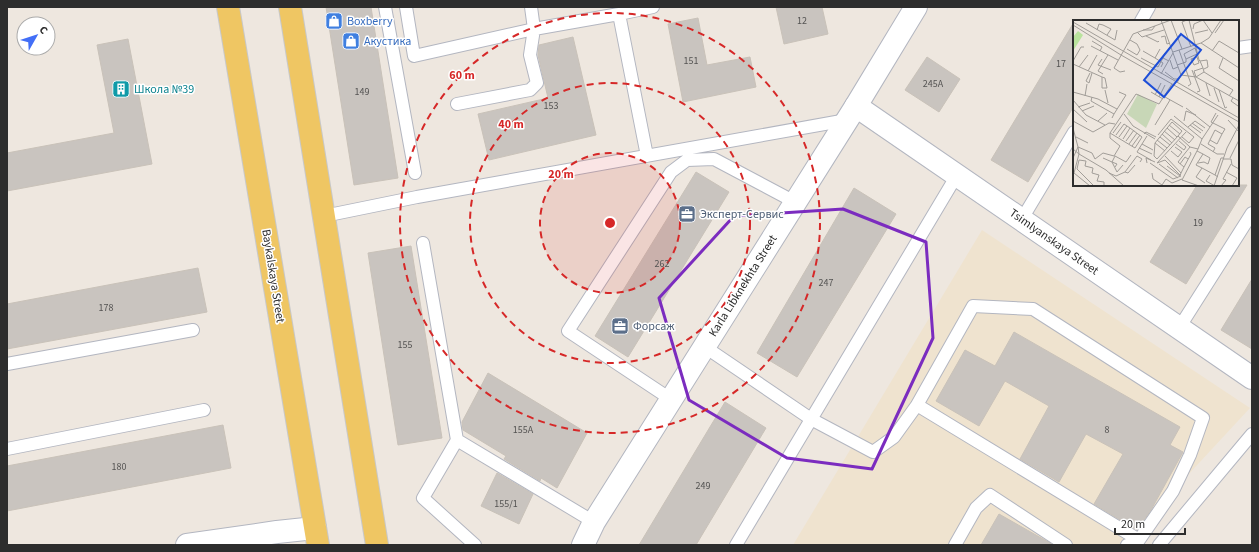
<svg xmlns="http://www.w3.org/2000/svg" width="1259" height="552" viewBox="0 0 1259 552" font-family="'Source Sans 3',sans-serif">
	<rect width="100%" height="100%" fill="#eee7df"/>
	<path fill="#efe3cf" d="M 982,230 L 1250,408 L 1123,545 L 793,545 Z"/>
	<path fill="#c9c4bf" stroke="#c9c2b9" d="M 326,7 L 371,7 L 398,178 L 354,185 Z
		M 776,7 L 822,7 L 828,34 L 784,44 Z
		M 698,18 L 707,65 L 750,57 L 756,87 L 683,102 L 668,24 Z
		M 1074,22 L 1074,106 L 1028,182 L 991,160 Z
		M 573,37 L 596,135 L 489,160 L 478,114 L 548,98 L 538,55 L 539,45 Z
		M 128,39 L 152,164 L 7,191 L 7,153 L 114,133 L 97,45 Z
		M 927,57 L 960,79 L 939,112 L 905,90 Z
		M 696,172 L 729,192 L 628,357 L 595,336 Z
		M 1197,185 L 1247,185 L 1186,284 L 1150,262 Z
		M 854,188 L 896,214 L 797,377 L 757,353 Z
		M 411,246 L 442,438 L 398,445 L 368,253 Z
		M 198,268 L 207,312 L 7,349 L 7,304 Z
		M 1252,279 L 1252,349 L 1221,330 Z
		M 1014,332 L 1180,427 L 1170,445 L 1183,452 L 1151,510 L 1137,530 L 1094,504 L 1123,454 L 1086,434 L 1059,482 L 1020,459 L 1049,406 L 1005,381 L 979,426 L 936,401 L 965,350 L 995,366 Z
		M 488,373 L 587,433 L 557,488 L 541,478 L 540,481 L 504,459 L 506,456 L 463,430 L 462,422 Z
		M 725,402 L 766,428 L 696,545 L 639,545 Z
		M 223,425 L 231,468 L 7,511 L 7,466 Z
		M 497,473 L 533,494 L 519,524 L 481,506 Z
		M 999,514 L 1050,543 L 1052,545 L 981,545 Z"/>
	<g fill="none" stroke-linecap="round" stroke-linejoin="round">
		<defs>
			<path id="service" d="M 385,7 L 415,173
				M 406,7 L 414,56 L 534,29 L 619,14
				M 1141,21 L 1149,7
				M 1238,48 L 1252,46
				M 457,104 L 530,90 L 537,83 L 530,55 L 534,29 L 531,7
				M 647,156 L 619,14 L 653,7
				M 324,216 L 417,197 L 847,120
				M 1022,219 L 1074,132
				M 423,243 L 457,440 L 423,498 L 475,545
				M 1179,328 L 1252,213
				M 705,347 L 811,419 L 873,452 L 894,437 L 917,405
				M 7,364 L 193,330
				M 672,400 L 568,331 L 671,172 L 687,160 L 714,159 L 795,202
				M 457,440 L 594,522
				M 7,449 L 204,410
				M 736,545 L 957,175
				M 955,545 L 976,508 L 990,495 L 1066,545
				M 1127,545 L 1139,540 L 1173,491 L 1190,455 L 1203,418 L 1033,309 L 973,306 L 917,405 L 1139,540
				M 1159,545 L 1252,434"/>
			<path id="minor" d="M 856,106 L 1252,378
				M 187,545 L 277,532 L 315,528"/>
			<path id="tertiary" d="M 583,545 L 594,522 L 856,106 L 916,7"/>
			<path id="primary" d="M 228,7 L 318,545
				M 290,7 L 377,545"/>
		</defs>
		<use href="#service" stroke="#b3b6c0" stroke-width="14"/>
		<use href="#minor" stroke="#b3b6c0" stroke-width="24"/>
		<use href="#tertiary" stroke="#b3b6c0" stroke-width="24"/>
		<use href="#primary" stroke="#c8c8c8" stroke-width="24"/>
		<use href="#service" stroke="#fff" stroke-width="12"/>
		<use href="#minor" stroke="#fff" stroke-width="22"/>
		<use href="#tertiary" stroke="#fff" stroke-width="22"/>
		<use href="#primary" stroke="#efc663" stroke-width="22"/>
	</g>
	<path fill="none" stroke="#7b2cbf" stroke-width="3" stroke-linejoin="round" d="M 843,209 L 926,242 L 933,338 L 872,469 L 787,458 L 689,400 L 659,298 L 734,216 Z"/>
	<circle cx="610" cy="223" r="70" fill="#d62828" fill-opacity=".12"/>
	<g fill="none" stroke="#d62828" stroke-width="2" stroke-dasharray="7 5">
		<circle cx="610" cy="223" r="70"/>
		<circle cx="610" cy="223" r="140"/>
		<circle cx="610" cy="223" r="210"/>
	</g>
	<defs>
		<symbol id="shop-square" viewBox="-11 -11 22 22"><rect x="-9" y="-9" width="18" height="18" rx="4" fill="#3f7fe0" stroke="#fff"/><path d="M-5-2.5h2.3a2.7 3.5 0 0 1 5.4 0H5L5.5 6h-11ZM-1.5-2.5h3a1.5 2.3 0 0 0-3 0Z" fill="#fff"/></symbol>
		<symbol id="building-square" viewBox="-11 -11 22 22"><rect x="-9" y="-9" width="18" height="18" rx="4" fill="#0f9aa8" stroke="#fff"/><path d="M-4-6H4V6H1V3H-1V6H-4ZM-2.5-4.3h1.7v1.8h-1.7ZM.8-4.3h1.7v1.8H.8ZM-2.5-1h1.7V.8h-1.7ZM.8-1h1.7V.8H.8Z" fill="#fff"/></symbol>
		<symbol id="office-square" viewBox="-11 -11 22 22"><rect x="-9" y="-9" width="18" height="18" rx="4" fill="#5c6f8a" stroke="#fff"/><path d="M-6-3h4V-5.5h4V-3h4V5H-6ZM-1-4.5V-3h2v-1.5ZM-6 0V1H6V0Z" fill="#fff"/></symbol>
	</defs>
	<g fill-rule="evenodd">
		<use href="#shop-square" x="324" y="11" width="20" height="20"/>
		<use href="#shop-square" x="341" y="31" width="20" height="20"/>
		<use href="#building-square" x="111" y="79" width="20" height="20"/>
		<use href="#office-square" x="677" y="204" width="20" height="20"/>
		<use href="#office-square" x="610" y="316" width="20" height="20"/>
	</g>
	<g text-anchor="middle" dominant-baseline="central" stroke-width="3" stroke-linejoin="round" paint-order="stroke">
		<g font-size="10" fill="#545352">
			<text x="802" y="21">12</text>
			<text x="691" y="61">151</text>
			<text x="1061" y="64">17</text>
			<text x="933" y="84">245А</text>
			<text x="362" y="92">149</text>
			<text x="551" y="106">153</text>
			<text x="1198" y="223">19</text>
			<text x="662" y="264">262</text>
			<text x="826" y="283">247</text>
			<text x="106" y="308">178</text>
			<text x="405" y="345">155</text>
			<text x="523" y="430">155А</text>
			<text x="1107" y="430">8</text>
			<text x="119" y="467">180</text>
			<text x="703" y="486">249</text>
			<text x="506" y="504">155/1</text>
		</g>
		<g font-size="12" fill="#366cbe" stroke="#fff" text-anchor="start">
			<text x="347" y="21">Boxberry</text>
			<text x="364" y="41">Акустика</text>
		</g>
		<g font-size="12" fill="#0d838f" stroke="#fff" text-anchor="start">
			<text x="134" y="89">Школа №39</text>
		</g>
		<g font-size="12" fill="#4e5e75" stroke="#fff" text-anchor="start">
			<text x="700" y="214">Эксперт-Сервис</text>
			<text x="633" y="326">Форсаж</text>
		</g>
		<g font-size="12" fill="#2d2d2d" stroke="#fff">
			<text transform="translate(1054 242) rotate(35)">Tsimlyanskaya Street</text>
			<text transform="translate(273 276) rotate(81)">Baykalskaya Street</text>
			<text transform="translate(743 286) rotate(-58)">Karla Libknekhta Street</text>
		</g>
	</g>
	<g transform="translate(1073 20)">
		<rect width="166" height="166" fill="#eee7df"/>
		<path d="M 5,11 L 10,15 L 0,31 L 0,17 Z" fill="#b9e39d"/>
		<path d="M 65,74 L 84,84 L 73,108 L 54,94 Z" fill="#c8d7b7"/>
		<path fill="none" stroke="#a19d98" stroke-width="1" d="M 88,0 L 108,55 L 104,63M 98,0 L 109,29M 114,0 L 109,2 L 118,27M 116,0 L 126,40 L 127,41 L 130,48 L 131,52 L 123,57 L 121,51 L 130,48M 0,2 L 166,98M 13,3 L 42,20 L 44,10M 0,5 L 48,35 L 166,102M 120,9 L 121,4 L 130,0 L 139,13M 24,10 L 26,4 L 30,5 L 38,9 L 34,15M 70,10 L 79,10 L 82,6M 64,12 L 69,17 L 91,10M 122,13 L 135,10M 142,13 L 151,0M 73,16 L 85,22 L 86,21M 88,17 L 92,16 L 94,24 L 97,23M 19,21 L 29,27 L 27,31M 128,23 L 136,18 L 148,0M 18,26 L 45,40M 54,29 L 64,35 L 67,30 L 64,24 L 57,20M 87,29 L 82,38 L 90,43 L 88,47M 106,30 L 118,64 L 115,66M 70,31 L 82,38M 139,31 L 146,21 L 166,33M 100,32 L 128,23 L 166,48M 92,33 L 90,38 L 96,41M 124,37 L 118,39 L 121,45 L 126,43 L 124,37 L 124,34 L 122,28 L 111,34 L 113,39 L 124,34M 68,38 L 85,47 L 90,38M 150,38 L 146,48 L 166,61M 29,39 L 25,45 L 38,50M 97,40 L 100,49 L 105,47M 0,41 L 8,27 L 11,27M 127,41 L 134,40 L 135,47 L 131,49M 0,44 L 29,57M 104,45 L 113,42 L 113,39M 6,47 L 15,35M 119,50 L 127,71 L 124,72M 15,51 L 24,35M 52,51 L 47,52 L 41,48 L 60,14 L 98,0M 92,52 L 101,59 L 106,59M 131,52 L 160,70 L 156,76M 17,53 L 13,61 L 16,63 L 19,53M 30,54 L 25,51 L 35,35M 88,54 L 100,33M 108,55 L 123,57 L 166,81M 29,57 L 32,58 L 34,68 L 29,68 ZM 133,63 L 137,76M 141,68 L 146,82M 32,70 L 35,83M 146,70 L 152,88 L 154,87M 0,72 L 25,79 L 44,89M 78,72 L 90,79M 82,75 L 88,63M 12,76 L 14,64M 19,77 L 18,81 L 41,94 L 39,98M 86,77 L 92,65M 92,77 L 110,87M 160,78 L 158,81 L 165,86M 0,80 L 13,95 L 32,105M 5,87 L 17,83M 113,88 L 137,107M 0,89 L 14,102M 9,91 L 21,86M 143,93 L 138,102 L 152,109 L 149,114M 41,94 L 53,75 L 46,72M 51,94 L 60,106 L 82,119M 101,96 L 129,119 L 125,129 L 117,127 L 105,142 L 111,147 L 108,153M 155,100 L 166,112M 0,101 L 20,112 L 36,103 L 42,104M 25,101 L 34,93M 111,101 L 113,91 L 123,95M 119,103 L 130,111M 82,105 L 97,80M 96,105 L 107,114M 117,105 L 128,113M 115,107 L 122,101 L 132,108M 0,108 L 5,127 L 0,138M 94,108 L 104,117M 91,111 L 102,120M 37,113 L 62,128M 40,113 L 48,102M 71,114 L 73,112 L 83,117M 89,114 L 99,123M 43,115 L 51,104 L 57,108 L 69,117 L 62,128M 85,115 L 98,99 L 121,117 L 116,123 L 109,117M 74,116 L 64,132 L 78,140M 105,116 L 109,111 L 99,102 L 82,123 L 81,136 L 84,139 L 105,116 L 117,127M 3,117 L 15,123M 46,117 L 54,106M 87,117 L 97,125M 50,119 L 57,108M 129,119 L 145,95M 84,120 L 94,128M 137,120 L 142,110 L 149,114 L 144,124 L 137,120 L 135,124 L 142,128 L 140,132M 53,121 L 61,110M 82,123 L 92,131M 56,124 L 64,113M 69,124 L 80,130M 103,124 L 111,130 L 113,127 L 106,121M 128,124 L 144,134 L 151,134M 59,126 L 67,115M 66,128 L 79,134M 0,129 L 6,134 L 1,153 L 17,166M 125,129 L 109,160 L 126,166M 98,131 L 105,137 L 109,132 L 102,127M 124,131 L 130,134 L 123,145 L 129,148 L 123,157 L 132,163M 42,136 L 53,142 L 58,135M 42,136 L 39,142 L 44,144 L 42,147M 92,136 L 108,153 L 107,156 L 94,146M 30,138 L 39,142 L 44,152 L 50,145M 157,138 L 166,120M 150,139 L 158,139 L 159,145 L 166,149M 74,143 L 73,138 L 82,142M 77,143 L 100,159 L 108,156M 125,143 L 131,142 L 135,144 L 137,138 L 130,134M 86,144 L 105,158M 107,144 L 112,137 L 115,139M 111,147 L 118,134 L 117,132M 129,148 L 142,155M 52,152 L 55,153 L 62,145M 153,152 L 164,158 L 159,166M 36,153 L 43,156 L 52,152 L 64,136 L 69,139 L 67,142M 79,153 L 80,159 L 89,165 L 93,159 L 99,163 L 109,159M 107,155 L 92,140 L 84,143 L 113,112M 137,155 L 133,161 L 142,166M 145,157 L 142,155 L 148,138 L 151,138M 21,166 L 4,149 L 6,140 L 13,141 L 12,146 L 20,148 L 19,153 L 26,155 L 24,161 L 31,162 L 31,166M 51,166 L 33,150 L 6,134 L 5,127 L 19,133 L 22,139 L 30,133 L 41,136 L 47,126 L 37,118 L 37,113 L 63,74 L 86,84 L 99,64M 141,166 L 154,128 L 166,105M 148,166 L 153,160 L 150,159 L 158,144"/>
		<path fill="#1d4ed8" fill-opacity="0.15" stroke="#1d4ed8" stroke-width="2" d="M 108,14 L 128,30 L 91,77 L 71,60 Z"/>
		<rect width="166" height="166" fill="none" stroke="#2d2d2d" stroke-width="2"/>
	</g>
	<circle cx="610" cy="223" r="6" fill="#d62828" stroke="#fff" stroke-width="2"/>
	<g font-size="12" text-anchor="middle" font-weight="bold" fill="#d62828" stroke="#fff" stroke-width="3" stroke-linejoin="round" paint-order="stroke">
		<text x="462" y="79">60 m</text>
		<text x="511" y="128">40 m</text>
		<text x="561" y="178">20 m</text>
	</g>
	<rect width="1259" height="552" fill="none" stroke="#2d2d2d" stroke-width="16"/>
	<g transform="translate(36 36) rotate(51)"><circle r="19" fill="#ffffff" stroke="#ababab"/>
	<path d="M0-3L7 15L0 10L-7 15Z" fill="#436ff7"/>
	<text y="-6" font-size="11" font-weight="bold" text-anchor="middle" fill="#2d2d2d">С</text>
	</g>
	<path d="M1115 528v6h70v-6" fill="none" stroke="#2d2d2d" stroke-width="2"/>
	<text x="1121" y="528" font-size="12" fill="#2d2d2d" stroke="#ffffff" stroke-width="3" paint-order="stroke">20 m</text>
</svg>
